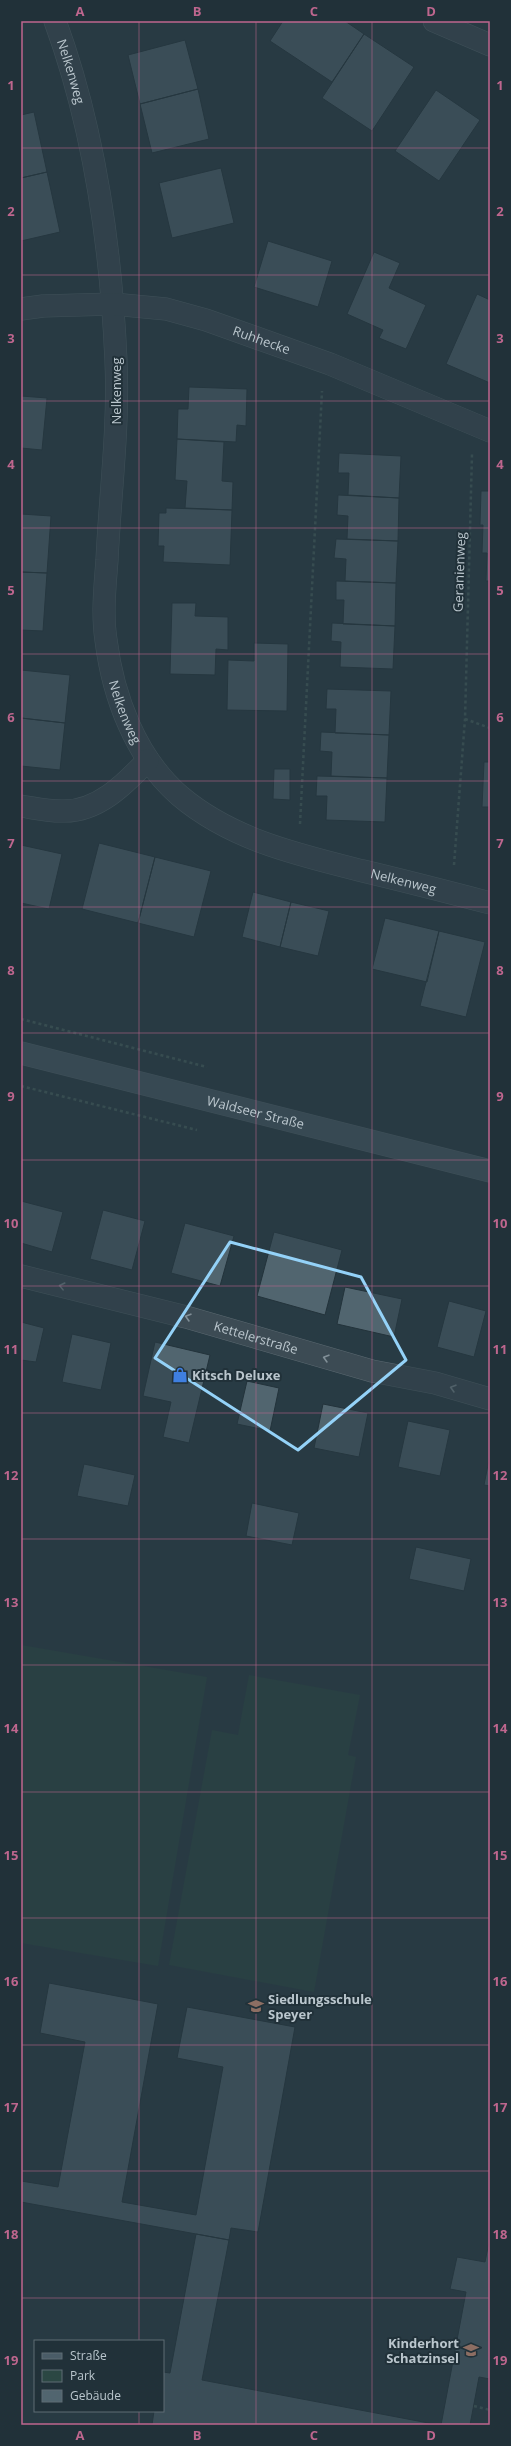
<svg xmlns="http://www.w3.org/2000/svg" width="511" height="2446" viewBox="0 0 511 2446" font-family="'Open Sans',sans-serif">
	<rect width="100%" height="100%" fill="#283b44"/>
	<path fill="#2b4743" d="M 21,1645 L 207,1677 L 158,1966 L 21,1943 Z
		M 249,1675 L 360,1695 L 348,1755 L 356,1757 L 314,1992 L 169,1965 L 212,1730 L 238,1735 Z"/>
	<path fill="#51656f" stroke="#23333b" d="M 283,21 L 345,21 L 364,34 L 332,82 L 270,41 Z
		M 364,34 L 414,67 L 372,131 L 322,98 Z
		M 185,40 L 198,89 L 140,104 L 128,55 Z
		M 198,89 L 209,139 L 152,153 L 140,104 Z
		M 436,90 L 480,120 L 439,181 L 395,151 Z
		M 34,112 L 47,172 L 21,178 L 21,115 Z
		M 221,168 L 234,223 L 172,238 L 159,183 Z
		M 47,172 L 60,232 L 21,241 L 21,178 Z
		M 268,241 L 332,261 L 318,307 L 254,287 Z
		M 374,252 L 400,263 L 389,288 L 426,305 L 406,349 L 379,338 L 383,330 L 347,314 Z
		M 477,294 L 490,300 L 490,383 L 446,364 Z
		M 189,387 L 247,389 L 246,426 L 237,425 L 236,442 L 177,439 L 178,409 L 188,409 Z
		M 21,396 L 47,398 L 42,450 L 21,448 Z
		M 177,439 L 224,442 L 222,481 L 233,482 L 232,510 L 185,508 L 187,481 L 175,480 Z
		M 339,453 L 401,456 L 399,498 L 348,495 L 349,473 L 338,473 Z
		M 481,491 L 490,491 L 490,581 L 486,581 L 487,553 L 482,553 L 483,525 L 480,525 Z
		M 338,495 L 399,498 L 398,541 L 347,539 L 348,516 L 337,515 Z
		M 166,508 L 232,510 L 230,565 L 163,562 L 164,546 L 158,546 L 159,513 L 166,513 Z
		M 21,514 L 51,516 L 47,573 L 21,572 Z
		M 336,539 L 398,541 L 396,583 L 345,581 L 346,559 L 334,558 Z
		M 21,572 L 47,573 L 43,631 L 21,630 Z
		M 336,581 L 396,583 L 395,626 L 343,624 L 344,600 L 336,600 Z
		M 172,603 L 196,603 L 195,616 L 228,617 L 228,650 L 216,649 L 215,675 L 170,674 Z
		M 332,623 L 395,626 L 393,669 L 340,667 L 341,642 L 331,641 Z
		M 254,643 L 288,644 L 287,711 L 227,710 L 228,660 L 254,661 Z
		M 21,670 L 70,675 L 65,723 L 21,718 Z
		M 327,689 L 391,691 L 389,735 L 335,733 L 336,709 L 326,709 Z
		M 21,718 L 65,723 L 60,770 L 21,766 Z
		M 321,732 L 389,735 L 387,778 L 331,776 L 332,752 L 320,751 Z
		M 484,762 L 490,762 L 490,807 L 482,807 Z
		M 274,769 L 290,769 L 290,800 L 273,799 Z
		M 317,776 L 387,778 L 385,822 L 326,820 L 327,796 L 316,796 Z
		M 99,843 L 155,857 L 138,923 L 82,909 Z
		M 21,845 L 62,854 L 49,909 L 21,903 Z
		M 155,857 L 211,871 L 194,937 L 138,923 Z
		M 253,892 L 291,902 L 280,947 L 242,937 Z
		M 291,902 L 329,911 L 318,956 L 280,947 Z
		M 385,918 L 439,931 L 427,982 L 372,969 Z
		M 439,931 L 485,942 L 466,1017 L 420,1006 Z
		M 21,1201 L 63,1212 L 52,1252 L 21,1243 Z
		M 103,1210 L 145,1221 L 132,1270 L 90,1259 Z
		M 185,1223 L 234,1236 L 220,1286 L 171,1273 Z
		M 274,1232 L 342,1250 L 325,1315 L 257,1296 Z
		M 345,1287 L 402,1299 L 394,1337 L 337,1324 Z
		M 449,1301 L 486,1311 L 474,1357 L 437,1347 Z
		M 21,1322 L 44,1328 L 36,1362 L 21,1360 Z
		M 72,1334 L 111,1343 L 101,1390 L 62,1382 Z
		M 155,1342 L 210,1355 L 189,1443 L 163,1437 L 171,1402 L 143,1396 Z
		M 247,1381 L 279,1388 L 270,1431 L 237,1424 Z
		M 323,1404 L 368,1413 L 359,1457 L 314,1448 Z
		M 408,1421 L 450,1430 L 440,1476 L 398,1467 Z
		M 490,1455 L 490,1486 L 484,1485 Z
		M 84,1464 L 135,1475 L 128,1506 L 77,1496 Z
		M 252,1503 L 299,1513 L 292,1545 L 246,1536 Z
		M 416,1547 L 471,1559 L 464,1591 L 409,1579 Z
		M 49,1983 L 158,2004 L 122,2202 L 196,2215 L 223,2067 L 177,2058 L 187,2007 L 295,2027 L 258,2232 L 231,2228 L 229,2240 L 21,2202 L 21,2181 L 58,2187 L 85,2042 L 40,2033 Z
		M 196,2234 L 229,2240 L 202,2380 L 439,2425 L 152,2425 L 154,2411 L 163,2411 L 163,2372 L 170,2373 Z
		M 490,2237 L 490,2379 L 479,2377 L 470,2425 L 441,2425 L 466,2292 L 450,2289 L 457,2257 L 485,2262 Z"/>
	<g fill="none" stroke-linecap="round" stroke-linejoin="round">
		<defs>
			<g id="minor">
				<path id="s1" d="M 55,21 C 95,130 111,246 116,361 C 119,428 110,494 107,560 C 105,586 102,614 106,640 C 113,697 136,758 180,796 C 232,840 299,855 363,871 C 405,881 448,892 490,903"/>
				<path d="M 434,21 L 490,45"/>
				<path id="s2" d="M 21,309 L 43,306 L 113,304 L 166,309 L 206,320 L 330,364 L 490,431"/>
				<path d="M 21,806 C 34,808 47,811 61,811 C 97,813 125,784 148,760"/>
				<path id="s3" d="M 21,1276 L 186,1317 L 372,1371 L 435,1383 L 490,1399"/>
			</g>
			<g id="secondary">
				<path id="s4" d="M 21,1053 L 490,1171"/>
			</g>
		</defs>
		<use href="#minor" stroke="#5b6971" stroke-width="23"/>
		<use href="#secondary" stroke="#5b6971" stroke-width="23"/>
		<path stroke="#4a6360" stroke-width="2.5" stroke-dasharray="3 3" stroke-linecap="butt" d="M 465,719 L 490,728
			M 300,824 L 322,391
			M 454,865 L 465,719 L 472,454
			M 21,1019 L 207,1067
			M 21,1086 L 197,1130
			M 474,2406 L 490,2410"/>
		<use href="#minor" stroke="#3c4b54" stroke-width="22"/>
		<use href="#secondary" stroke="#4a5c67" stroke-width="22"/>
	</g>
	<defs><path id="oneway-chevron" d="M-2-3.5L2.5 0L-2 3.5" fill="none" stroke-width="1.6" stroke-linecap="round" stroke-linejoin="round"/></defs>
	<g stroke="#818f97">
		<use href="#oneway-chevron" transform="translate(62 1286) rotate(-166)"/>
		<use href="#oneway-chevron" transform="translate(188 1317) rotate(-164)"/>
		<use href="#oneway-chevron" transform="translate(326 1358) rotate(-164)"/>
		<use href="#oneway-chevron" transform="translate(453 1388) rotate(-164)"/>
	</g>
	<path d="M0 0H511V2446H0ZM 230,1242 L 361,1277 L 406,1360 L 298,1450 L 155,1358 Z" fill="#283b44" fill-opacity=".55" fill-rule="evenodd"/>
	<path fill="none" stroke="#94d2f8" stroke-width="3" stroke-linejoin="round" d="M 230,1242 L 361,1277 L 406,1360 L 298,1450 L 155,1358 Z"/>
	<path fill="none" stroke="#be668e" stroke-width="1" stroke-opacity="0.55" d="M 139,21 L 139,2341M 256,21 L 256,2425M 372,21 L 372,2425M 21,148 L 490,148M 21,275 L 490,275M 21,401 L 490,401M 21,528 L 490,528M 21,654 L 490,654M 21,781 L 490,781M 21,907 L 490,907M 21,1033 L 490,1033M 21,1160 L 490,1160M 21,1286 L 490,1286M 21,1413 L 490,1413M 21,1539 L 490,1539M 21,1665 L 490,1665M 21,1792 L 490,1792M 21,1918 L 490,1918M 21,2045 L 490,2045M 21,2171 L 490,2171M 21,2298 L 490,2298M 139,2411 L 139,2425"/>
	<defs>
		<symbol id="shop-bare" viewBox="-9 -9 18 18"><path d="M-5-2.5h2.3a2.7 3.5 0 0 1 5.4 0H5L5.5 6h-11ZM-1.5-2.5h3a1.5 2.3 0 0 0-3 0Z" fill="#3f7fe0" stroke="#213139" stroke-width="2.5" paint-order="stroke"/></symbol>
		<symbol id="school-bare" viewBox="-9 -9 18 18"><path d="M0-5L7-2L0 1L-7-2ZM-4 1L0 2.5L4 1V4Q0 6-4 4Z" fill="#8d6e63" stroke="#213139" stroke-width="2.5" paint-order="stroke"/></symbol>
	</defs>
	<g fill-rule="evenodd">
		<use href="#shop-bare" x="169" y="1364" width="22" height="22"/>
		<use href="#school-bare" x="245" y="1995" width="22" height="22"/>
		<use href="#school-bare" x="460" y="2339" width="22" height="22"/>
	</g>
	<g text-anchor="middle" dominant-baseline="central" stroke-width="4" stroke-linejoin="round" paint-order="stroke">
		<g font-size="13" fill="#bac6cd" stroke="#213139">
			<text stroke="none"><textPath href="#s1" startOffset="53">Nelkenweg</textPath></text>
			<text stroke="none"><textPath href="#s2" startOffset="246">Ruhhecke</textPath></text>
			<text transform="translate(116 391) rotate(-90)">Nelkenweg</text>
			<text transform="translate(459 572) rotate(-88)">Geranienweg</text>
			<text stroke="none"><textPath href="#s1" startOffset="701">Nelkenweg</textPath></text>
			<text stroke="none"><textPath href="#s1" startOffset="1044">Nelkenweg</textPath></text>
			<text stroke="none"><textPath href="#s4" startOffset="242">Waldseer Straße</textPath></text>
			<text stroke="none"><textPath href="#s3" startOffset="243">Kettelerstraße</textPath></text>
		</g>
		<g font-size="13" font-weight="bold" fill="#bac6cd" stroke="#213139" text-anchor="start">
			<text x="192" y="1375">Kitsch Deluxe</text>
			<text x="268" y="1999">Siedlungsschule<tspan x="268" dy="15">Speyer</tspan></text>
			<text x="459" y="2343" text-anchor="end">Kinderhort<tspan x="459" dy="15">Schatzinsel</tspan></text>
		</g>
	</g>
	<rect width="511" height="2446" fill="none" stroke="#213139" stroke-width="44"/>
	<rect x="34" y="2340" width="130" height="72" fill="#213139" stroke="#5e6d74"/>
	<rect x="42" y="2353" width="20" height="6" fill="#4a5c67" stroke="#5e6d74"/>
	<text x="70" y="2360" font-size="12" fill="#bac6cd">Straße</text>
	<rect x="42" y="2370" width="20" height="12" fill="#2b4743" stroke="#5e6d74"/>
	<text x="70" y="2380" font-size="12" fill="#bac6cd">Park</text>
	<rect x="42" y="2390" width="20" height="12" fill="#51656f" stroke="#5e6d74"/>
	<text x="70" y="2400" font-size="12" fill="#bac6cd">Gebäude</text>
	<rect x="22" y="22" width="467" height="2402" fill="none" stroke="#be668e" stroke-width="1.5"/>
	<g font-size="13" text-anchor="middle" font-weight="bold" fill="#be668e">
		<text x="80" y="16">A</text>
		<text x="197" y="16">B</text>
		<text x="314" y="16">C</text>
		<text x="431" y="16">D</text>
		<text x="11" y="90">1</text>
		<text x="500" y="90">1</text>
		<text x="11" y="216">2</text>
		<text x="500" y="216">2</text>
		<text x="11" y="343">3</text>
		<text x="500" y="343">3</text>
		<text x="11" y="469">4</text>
		<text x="500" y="469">4</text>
		<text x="11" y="595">5</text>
		<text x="500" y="595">5</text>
		<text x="11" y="722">6</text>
		<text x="500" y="722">6</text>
		<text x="11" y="848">7</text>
		<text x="500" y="848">7</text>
		<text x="11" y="975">8</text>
		<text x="500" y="975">8</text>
		<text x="11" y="1101">9</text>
		<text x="500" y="1101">9</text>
		<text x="11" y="1228">10</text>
		<text x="500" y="1228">10</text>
		<text x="11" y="1354">11</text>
		<text x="500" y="1354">11</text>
		<text x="11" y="1480">12</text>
		<text x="500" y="1480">12</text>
		<text x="11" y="1607">13</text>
		<text x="500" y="1607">13</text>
		<text x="11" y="1733">14</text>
		<text x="500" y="1733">14</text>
		<text x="11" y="1860">15</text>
		<text x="500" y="1860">15</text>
		<text x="11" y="1986">16</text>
		<text x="500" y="1986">16</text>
		<text x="11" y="2112">17</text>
		<text x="500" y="2112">17</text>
		<text x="11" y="2239">18</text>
		<text x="500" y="2239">18</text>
		<text x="11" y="2365">19</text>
		<text x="500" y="2365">19</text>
		<text x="80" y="2440">A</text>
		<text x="197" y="2440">B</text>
		<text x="314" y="2440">C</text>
		<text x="431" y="2440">D</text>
	</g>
</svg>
